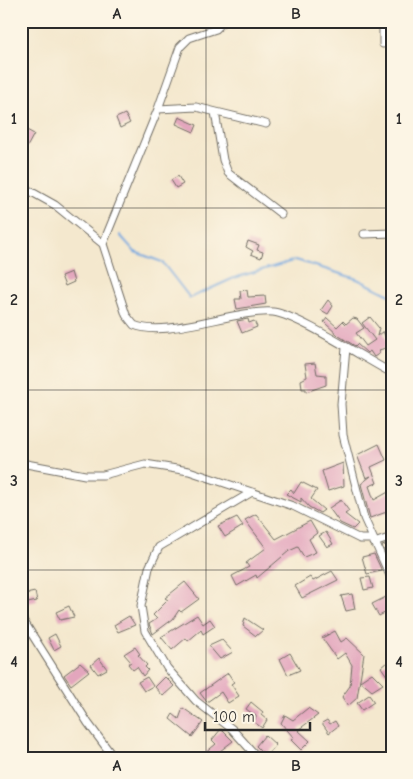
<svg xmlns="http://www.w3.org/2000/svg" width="413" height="779" viewBox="0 0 413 779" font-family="'Comic Neue',sans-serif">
	<rect width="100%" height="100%" fill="#fcf5e5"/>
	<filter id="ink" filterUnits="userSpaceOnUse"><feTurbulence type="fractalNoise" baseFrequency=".02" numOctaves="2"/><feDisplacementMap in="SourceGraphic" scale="10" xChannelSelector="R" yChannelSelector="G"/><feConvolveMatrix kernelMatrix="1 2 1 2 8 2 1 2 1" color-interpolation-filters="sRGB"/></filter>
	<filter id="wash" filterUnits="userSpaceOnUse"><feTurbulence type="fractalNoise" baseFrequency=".0096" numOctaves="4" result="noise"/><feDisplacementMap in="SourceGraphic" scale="20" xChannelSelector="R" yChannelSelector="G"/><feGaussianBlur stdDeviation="1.12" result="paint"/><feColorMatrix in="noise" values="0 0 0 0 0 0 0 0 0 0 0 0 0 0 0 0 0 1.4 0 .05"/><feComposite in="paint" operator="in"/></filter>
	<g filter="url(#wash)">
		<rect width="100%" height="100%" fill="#f4e8ce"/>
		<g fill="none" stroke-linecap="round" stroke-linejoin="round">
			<path stroke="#73a7df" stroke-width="2" d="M 120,235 L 135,252 L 162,262 L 190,298 L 234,278 L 296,260 L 357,279 L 392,296"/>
		</g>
		<g id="blocks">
			<path fill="#e3a6bd" d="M 125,114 L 130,123 L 120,128 L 116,118 Z
				M 179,117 L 197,125 L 194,132 L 176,124 Z
				M 25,129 L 34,134 L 27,147 L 21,144 L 21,135 Z
				M 178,176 L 183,184 L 176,188 L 171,180 Z
				M 248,241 L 259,245 L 257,250 L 263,252 L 261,258 L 251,254 L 253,251 L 246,247 Z
				M 71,272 L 74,282 L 65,286 L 61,276 Z
				M 247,290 L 248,297 L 265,296 L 266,304 L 237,309 L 235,299 L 241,299 L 240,291 Z
				M 328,300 L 333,306 L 328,314 L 321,310 Z
				M 370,317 L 379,328 L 377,336 L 383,331 L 389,347 L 379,350 L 380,353 L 374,357 L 370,351 L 367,353 L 357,344 L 355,346 L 339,336 L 324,322 L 327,318 L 337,327 L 343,321 L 346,324 L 353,318 L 357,319 L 364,328 L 356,333 L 366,346 L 375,340 L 362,323 Z
				M 248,319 L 249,323 L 254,321 L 257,327 L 242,333 L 237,321 Z
				M 315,363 L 317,374 L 326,375 L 326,385 L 306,392 L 306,389 L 302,389 L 301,380 L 307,377 L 305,364 Z
				M 379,444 L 386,460 L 371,467 L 377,483 L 369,486 L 374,500 L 392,490 L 392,510 L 370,518 L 361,484 L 371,476 L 366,478 L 357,455 Z
				M 343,463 L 344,486 L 328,491 L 322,471 Z
				M 301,482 L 317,490 L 311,499 L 324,510 L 320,513 L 309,507 L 301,498 L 301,502 L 286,494 L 291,489 L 294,493 Z
				M 341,500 L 349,511 L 345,514 L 358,524 L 353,529 L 340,523 L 329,508 Z
				M 256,514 L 276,539 L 310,521 L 317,533 L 309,539 L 316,552 L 304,557 L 298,547 L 289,551 L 257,578 L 256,575 L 237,586 L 232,576 L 249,567 L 246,563 L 266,548 L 245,520 Z
				M 237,517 L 243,526 L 225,537 L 218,526 Z
				M 326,532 L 333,544 L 327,547 L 319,536 Z
				M 392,543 L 392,567 L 382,546 Z
				M 374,554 L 382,571 L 367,574 L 362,557 Z
				M 332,571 L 338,580 L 302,598 L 295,586 L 310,577 L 313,581 Z
				M 370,577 L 373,588 L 364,590 L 361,578 Z
				M 185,582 L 199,599 L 181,612 L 179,610 L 173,619 L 153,634 L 149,624 L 157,619 L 153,615 L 168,600 L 165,598 Z
				M 35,592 L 37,601 L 23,604 L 21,595 Z
				M 352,594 L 355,609 L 346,611 L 341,596 Z
				M 392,594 L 392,609 L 379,616 L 372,604 Z
				M 69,606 L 74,617 L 60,620 L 56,612 Z
				M 197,615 L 203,624 L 210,619 L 215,626 L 203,634 L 201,630 L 188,641 L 186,638 L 172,650 L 161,637 Z
				M 129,616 L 135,625 L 118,632 L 114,625 Z
				M 245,618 L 263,630 L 256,636 L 243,626 Z
				M 335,631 L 341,642 L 347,638 L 364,654 L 357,698 L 348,706 L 342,697 L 350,686 L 352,665 L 345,653 L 337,659 L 322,638 Z
				M 55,634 L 61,646 L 54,650 L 48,638 Z
				M 222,640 L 233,652 L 220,659 L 209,646 Z
				M 135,647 L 140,654 L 138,655 L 147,665 L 145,667 L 148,670 L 143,676 L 137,667 L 133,670 L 128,664 L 131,662 L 124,654 Z
				M 290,653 L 300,670 L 288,675 L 280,659 Z
				M 99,658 L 107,669 L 98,674 L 91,665 Z
				M 392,658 L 392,683 L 381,667 Z
				M 80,663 L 89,671 L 71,685 L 64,675 Z
				M 228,673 L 234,682 L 231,684 L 239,696 L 228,703 L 221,692 L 207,702 L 200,693 Z
				M 372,673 L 383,684 L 372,691 L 360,681 Z
				M 147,677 L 153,686 L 144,691 L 138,682 Z
				M 165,677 L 174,686 L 163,696 L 155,687 Z
				M 369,695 L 374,702 L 362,710 L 357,703 Z
				M 251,702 L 263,712 L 261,715 L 267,720 L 262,728 L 254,722 L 256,716 L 246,709 Z
				M 183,708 L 203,722 L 192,737 L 170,719 L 173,714 L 179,719 Z
				M 308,708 L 318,715 L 298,730 L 310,741 L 301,750 L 291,740 L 294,738 L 281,723 L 285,715 L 293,720 Z
				M 327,720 L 330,724 L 335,721 L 338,726 L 329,733 L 322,723 Z
				M 221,729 L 233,741 L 211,758 L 199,758 L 216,744 L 212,740 Z
				M 265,735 L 276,745 L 266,756 L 256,746 Z"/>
		</g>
	</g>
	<g filter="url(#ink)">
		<use href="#blocks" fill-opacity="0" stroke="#716d64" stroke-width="1"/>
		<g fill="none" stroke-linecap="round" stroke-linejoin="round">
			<defs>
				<path id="minor" d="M 383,44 L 383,21
					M 158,109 L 196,107 L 266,124
					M 215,112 L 223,160 L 228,173 L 281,214
					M 21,186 L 55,205 L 103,244 L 126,315 L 134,325 C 166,339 236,309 273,312 C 298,315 365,359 392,373
					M 364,234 L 392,233
					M 103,244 L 158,109 L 180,47 L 189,38 L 216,29 L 224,21
					M 346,348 L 341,404 L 343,435 L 364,518 L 392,580
					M 21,463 L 85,475 L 103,475 L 145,464 L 189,471 L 293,506 L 360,539 L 371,539
					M 252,492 L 159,547 L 149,568 L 141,606 L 145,631 L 167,668 L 196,701 L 232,729 L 258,758
					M 374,543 L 392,537
					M 21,617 L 88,723 L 114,758"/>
			</defs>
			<use href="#minor" stroke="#716d64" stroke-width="9"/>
			<use href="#minor" stroke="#fff" stroke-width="7"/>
		</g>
	</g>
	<path fill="none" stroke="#2b2b2b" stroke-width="1" stroke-opacity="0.55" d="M 206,21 L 206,758M 21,208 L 392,208M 21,390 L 392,390M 21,570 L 392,570"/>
	<rect width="413" height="779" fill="none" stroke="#fcf5e5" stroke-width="55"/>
	<path d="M205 722v8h105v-8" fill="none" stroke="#2b2b2b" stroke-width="2.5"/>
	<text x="213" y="722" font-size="15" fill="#2b2b2b" stroke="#fcf5e5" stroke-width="4" paint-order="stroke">100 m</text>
	<rect x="28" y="28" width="358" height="724" fill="none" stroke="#2b2b2b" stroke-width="2"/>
	<g font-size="16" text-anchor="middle" font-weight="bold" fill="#2b2b2b">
		<text x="117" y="19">A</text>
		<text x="296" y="19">B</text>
		<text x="14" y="124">1</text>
		<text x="399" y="124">1</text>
		<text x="14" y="305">2</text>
		<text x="399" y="305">2</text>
		<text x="14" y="486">3</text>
		<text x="399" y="486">3</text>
		<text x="14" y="667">4</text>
		<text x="399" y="667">4</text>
		<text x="117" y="771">A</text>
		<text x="296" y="771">B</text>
	</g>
</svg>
